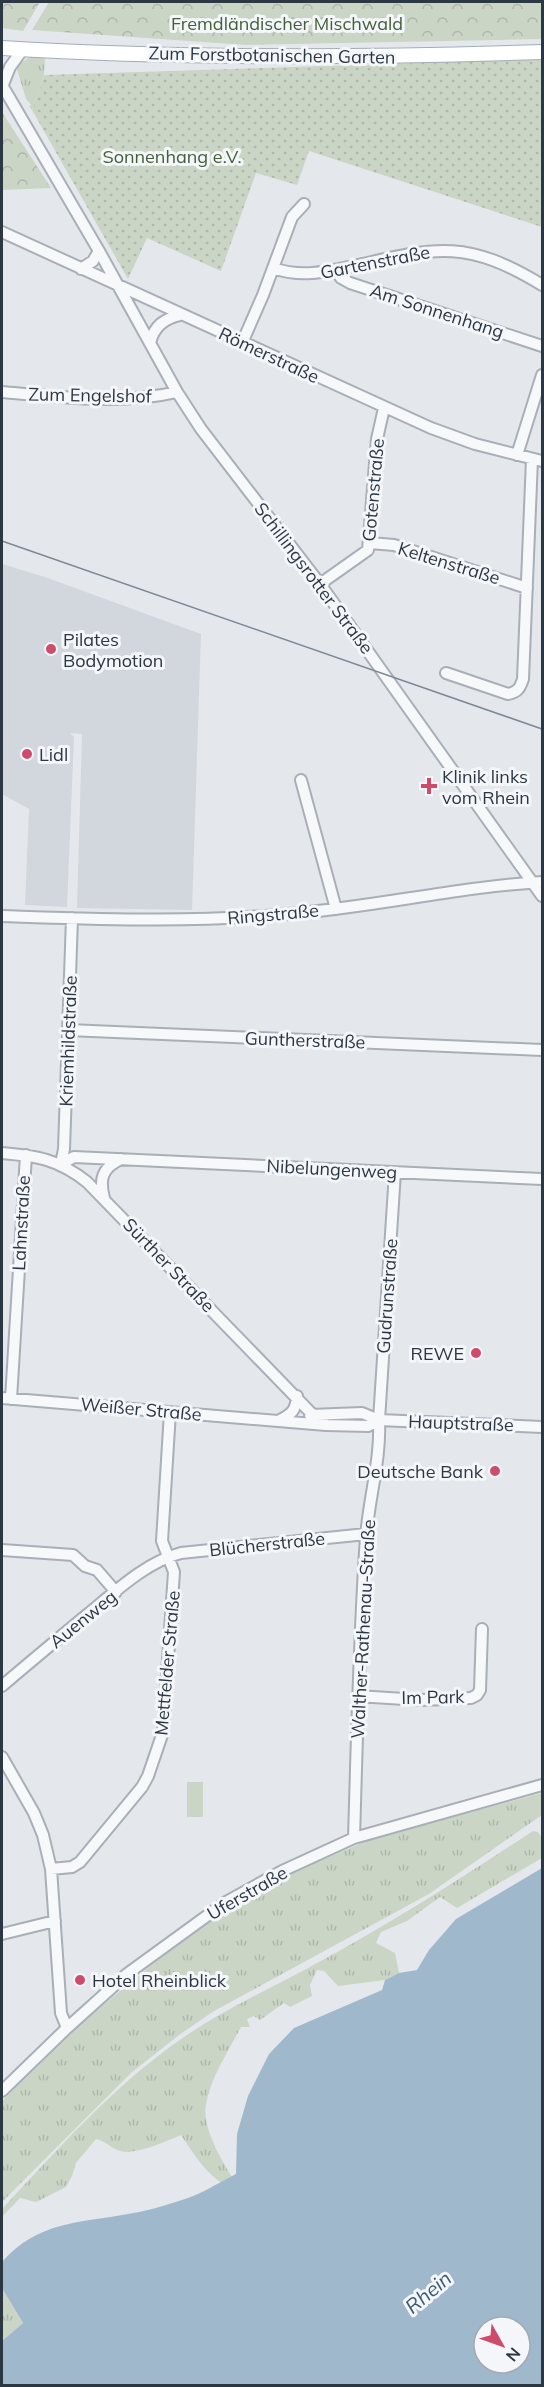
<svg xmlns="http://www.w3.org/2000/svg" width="544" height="2387" viewBox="0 0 544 2387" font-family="Mulish,sans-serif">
	<defs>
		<pattern id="grass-tufts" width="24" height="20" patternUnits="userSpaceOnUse" patternTransform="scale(1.5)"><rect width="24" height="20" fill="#cbd5c5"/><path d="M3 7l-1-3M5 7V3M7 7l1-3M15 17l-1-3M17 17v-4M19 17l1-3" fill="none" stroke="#aeb7aa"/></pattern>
		<pattern id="forest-crowns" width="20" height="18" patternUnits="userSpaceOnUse" patternTransform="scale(1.5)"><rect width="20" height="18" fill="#cbd5c5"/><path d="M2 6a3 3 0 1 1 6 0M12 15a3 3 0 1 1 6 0" fill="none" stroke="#aeb7aa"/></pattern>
		<pattern id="garden-dots" width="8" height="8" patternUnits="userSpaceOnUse" patternTransform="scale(1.5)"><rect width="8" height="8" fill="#cbd5c5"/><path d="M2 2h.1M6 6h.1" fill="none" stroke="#aeb7aa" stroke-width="1.8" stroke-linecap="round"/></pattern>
	</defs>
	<rect width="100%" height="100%" fill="#e4e8ec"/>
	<path fill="#d2d7dd" d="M 2,564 L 45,577 L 201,634 L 192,910 L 77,908 L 82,734 L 70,733 L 74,737 L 67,907 L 25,905 L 29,809 L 2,794 Z"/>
	<path fill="url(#grass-tufts)" d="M 45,56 L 44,75 L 32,110 L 29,106 L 31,105 L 26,99 L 16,66 L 30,57 Z
		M 542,1793 L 542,1815 L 429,1894 L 214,2011 L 179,2035 L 131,2073 L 2,2202 L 2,2101 L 85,2020 L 154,1963 L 229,1908 L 285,1876 L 376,1837 Z
		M 533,1831 L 538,1832 L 542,1838 L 542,1858 L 457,1908 L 440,1897 L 407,1921 L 381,1932 L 376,1943 L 395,1953 L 399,1973 L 385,1980 L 338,1986 L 324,1971 L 317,1970 L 310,1985 L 312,1996 L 290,2007 L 284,2003 L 260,2020 L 254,2016 L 247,2019 L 250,2027 L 241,2027 C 228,2052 211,2077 206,2104 C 201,2131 227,2168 240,2190 C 212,2185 196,2157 181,2135 C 166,2141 134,2157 117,2150 C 109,2146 105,2141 96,2139 L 76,2163 L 72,2176 L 66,2187 L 36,2202 L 20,2198 L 2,2217 L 2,2209 C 58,2149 115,2084 184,2037 C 226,2008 274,1987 319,1962 C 393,1922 463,1877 533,1831 Z
		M 2,2288 L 23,2323 L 2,2341 Z"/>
	<path fill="url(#forest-crowns)" d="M 2,2 L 40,2 L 23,31 L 2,28 Z
		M 49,2 L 542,2 L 542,39 L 246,45 L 32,30 Z
		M 2,112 L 51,188 L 2,190 Z"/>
	<path fill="url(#garden-dots)" d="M 542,59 L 542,227 L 309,151 L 297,185 L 256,173 L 221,271 L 147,238 L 128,279 L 32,110 L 44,75 Z"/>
	<path fill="#cbd5c5" d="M 187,1782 L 203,1782 L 203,1817 L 187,1817 Z"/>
	<path fill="#a0b8cb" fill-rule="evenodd" d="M 542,1868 L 542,2385 L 2,2385 L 2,2341 L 23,2323 L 2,2288 L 2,2262 C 38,2221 80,2223 128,2214 C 146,2211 164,2206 182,2200 C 200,2195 218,2183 236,2174 L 237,2134 L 248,2096 L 269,2054 L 294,2028 L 382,1990 L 385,1980 L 399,1973 L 417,1970 L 429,1950 L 456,1919 ZM 484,2327 L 520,2327 L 520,2363 L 484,2363 Z"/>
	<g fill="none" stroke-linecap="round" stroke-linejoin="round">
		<defs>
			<path id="minor" d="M 2,85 L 99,251 L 177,392 L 201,429 L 320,584 L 542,896
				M 2,87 L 10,67 L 23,49
				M 2,232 L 431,428 L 475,444 L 542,461
				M 273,268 C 301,278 326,272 354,266 C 437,247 466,239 542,285
				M 81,269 L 93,261 L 99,251
				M 336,270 L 341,278 L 350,283 L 542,346
				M 150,343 C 154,326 164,319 180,315
				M 242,343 L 263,295 L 292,217 L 304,204
				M 2,392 C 58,397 122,405 177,392
				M 517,455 L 542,375
				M 370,543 L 394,545 L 527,588
				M 320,584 L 368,550 L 377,439 L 384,408
				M 446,673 L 508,694 C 518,692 520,688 523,679 L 532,459
				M 301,780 L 336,909
				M 2,916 C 97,919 193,923 289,914 C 374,907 458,887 542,882
				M 68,1030 L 542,1050
				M 2,1153 C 37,1156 58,1159 87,1182 L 313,1415 L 326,1425
				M 61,1164 L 74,1157 L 542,1179
				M 61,1164 L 64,1149 L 72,918
				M 104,1198 C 99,1179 102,1168 121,1159
				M 2,1398 L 326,1425 L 368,1426 L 379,1420
				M 11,1399 L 26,1155
				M 310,1415 L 362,1413 L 379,1420 L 542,1427
				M 280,1420 C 292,1414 296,1410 297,1396
				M 2,1550 L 73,1555 L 85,1566 L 97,1570 L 116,1592
				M 2,1686 C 30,1662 59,1638 88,1614 C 116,1591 146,1562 181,1553 L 366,1534
				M 357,1696 L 420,1700 L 471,1698 L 477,1695 L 480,1690 L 482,1629
				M 2,1757 L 34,1813 L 43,1835 L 51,1869 L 61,2013 L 67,2028
				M 354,1838 C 357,1738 359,1637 366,1537 C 369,1497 381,1460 379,1420 L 395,1172
				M 51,1869 L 72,1867 L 80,1862 L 142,1787 L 148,1776 L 163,1732 L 174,1572 L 162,1541 L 170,1412
				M 2,1934 L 55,1921
				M 2,2091 L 67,2028 L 127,1974 L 226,1902 L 282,1871 L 354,1838 L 542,1785"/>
			<path id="major" d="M 2,48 C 182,59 362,58 542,52"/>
		</defs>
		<use href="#minor" stroke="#a9afb6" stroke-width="14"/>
		<use href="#major" stroke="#a3adb7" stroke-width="16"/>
		<use href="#minor" stroke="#f7f8fa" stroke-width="10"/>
		<use href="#major" stroke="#fff" stroke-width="14"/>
		<path stroke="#7d8895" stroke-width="1.5" d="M 2,541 L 542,729"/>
	</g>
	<g fill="#cd4c6b" stroke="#f4f6f9" stroke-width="2">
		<circle cx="51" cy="649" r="6"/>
		<circle cx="27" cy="754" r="6"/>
		<path d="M426 777h6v6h6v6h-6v6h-6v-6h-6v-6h6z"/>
		<circle cx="476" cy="1353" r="6"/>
		<circle cx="495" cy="1471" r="6"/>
		<circle cx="80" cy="1980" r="6"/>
	</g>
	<g text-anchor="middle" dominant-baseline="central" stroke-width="6" stroke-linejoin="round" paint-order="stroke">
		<g font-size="18" fill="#445f39" stroke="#f4f6f9">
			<text x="287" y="23">Fremdländischer Mischwald</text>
			<text x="172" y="156">Sonnenhang e.V.</text>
		</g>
		<g font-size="18" fill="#2c3744" stroke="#f4f6f9">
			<text transform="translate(272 55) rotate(1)">Zum Forstbotanischen Garten</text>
			<text transform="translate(375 262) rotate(-11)">Gartenstraße</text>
			<text transform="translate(437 311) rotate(18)">Am Sonnenhang</text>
			<text transform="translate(269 355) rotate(25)">Römerstraße</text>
			<text transform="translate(90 395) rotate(1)">Zum Engelshof</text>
			<text transform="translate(373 490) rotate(-85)">Gotenstraße</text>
			<text transform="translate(449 563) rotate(17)">Keltenstraße</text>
			<text transform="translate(314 578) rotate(53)">Schillingsrotter Straße</text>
			<text transform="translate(273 914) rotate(-5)">Ringstraße</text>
			<text transform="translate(305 1040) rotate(2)">Guntherstraße</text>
			<text transform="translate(68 1041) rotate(-88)">Kriemhildstraße</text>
			<text transform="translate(332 1169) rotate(3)">Nibelungenweg</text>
			<text transform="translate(21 1223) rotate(-87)">Lahnstraße</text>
			<text transform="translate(169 1265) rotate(46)">Sürther Straße</text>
			<text transform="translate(387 1296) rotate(-86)">Gudrunstraße</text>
			<text transform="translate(141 1409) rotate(5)">Weißer Straße</text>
			<text transform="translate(461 1423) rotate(2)">Hauptstraße</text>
			<text transform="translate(267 1544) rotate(-6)">Blücherstraße</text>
			<text transform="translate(83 1619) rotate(-39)">Auenweg</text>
			<text transform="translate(363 1629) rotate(-87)">Walther-Rathenau-Straße</text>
			<text transform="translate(167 1663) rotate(-85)">Mettfelder Straße</text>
			<text transform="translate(433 1697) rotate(-1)">Im Park</text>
			<text transform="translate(247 1893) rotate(-30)">Uferstraße</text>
		</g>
		<g font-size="18" fill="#2c3744" stroke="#f4f6f9" text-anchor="start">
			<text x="63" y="639">Pilates<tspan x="63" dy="21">Bodymotion</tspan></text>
			<text x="39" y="754">Lidl</text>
			<text x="442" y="776">Klinik links<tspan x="442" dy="21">vom Rhein</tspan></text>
			<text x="464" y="1353" text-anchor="end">REWE</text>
			<text x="483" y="1471" text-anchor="end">Deutsche Bank</text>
			<text x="92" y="1980">Hotel Rheinblick</text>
		</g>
		<g font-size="20" font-style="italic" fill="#365978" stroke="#f4f6f9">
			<text transform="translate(428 2292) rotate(-40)">Rhein</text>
		</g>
	</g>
	<rect width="544" height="2387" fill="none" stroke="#2c3744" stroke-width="6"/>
	<g transform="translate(502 2345) rotate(130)"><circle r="28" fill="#f4f6f9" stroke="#a4aab1" stroke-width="1.5"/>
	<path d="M0-4.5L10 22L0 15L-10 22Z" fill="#cd4c6b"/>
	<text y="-9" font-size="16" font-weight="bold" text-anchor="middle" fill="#2c3744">N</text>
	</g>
</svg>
